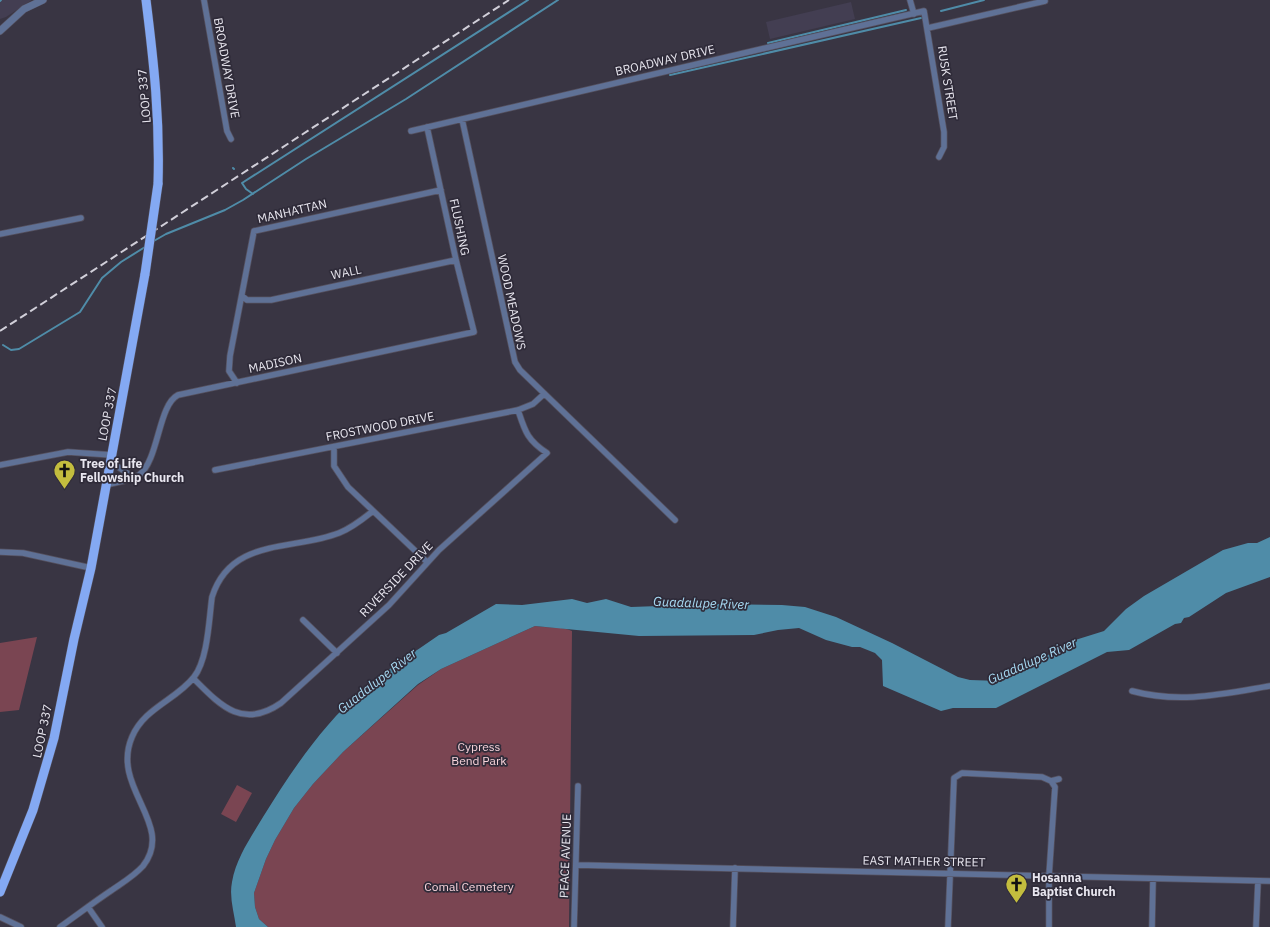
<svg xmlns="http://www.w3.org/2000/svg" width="1270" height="927" viewBox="0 0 1270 927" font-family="'IBM Plex Sans',sans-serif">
	<rect width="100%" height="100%" fill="#393543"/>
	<path fill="#433e52" d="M 0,0 L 32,0 L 6,17 L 0,19 Z
		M 851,2 L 855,19 L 770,39 L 766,22 Z"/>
	<path fill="#7a4552" d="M 535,626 C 547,628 562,626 572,631 L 569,927 L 268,927 L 259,919 L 255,907 L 254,893 L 266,859 L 275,840 L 294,808 L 313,784 L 343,752 L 418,685 L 441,669 Z
		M 37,637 L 19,710 L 0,712 L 0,643 Z
		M 237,785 L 252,793 L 236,822 L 221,814 Z"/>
	<path fill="#4f8ca8" d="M 1270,537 L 1270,577 L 1226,593 L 1189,617 L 1184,618 L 1181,623 L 1175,624 L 1129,650 L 1107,652 L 996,708 L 953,708 L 941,711 L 883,686 L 882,660 L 875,653 L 860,647 L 852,647 L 826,640 L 799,628 L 778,630 L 754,635 L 639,636 L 535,626 L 441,669 L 418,684 L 343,752 L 313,784 L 294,808 L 275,840 L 266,859 L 254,893 L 255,907 L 259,919 L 268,927 L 236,927 C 234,912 229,897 232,882 C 236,858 251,837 263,817 C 291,772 322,725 362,691 C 386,670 413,653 439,635 L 446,633 L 496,604 L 522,605 L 572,599 L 587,603 L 606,599 L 631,607 L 714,604 L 782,605 L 805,607 L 836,617 L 892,643 L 958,677 L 970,680 L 1000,681 L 1034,666 L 1052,652 L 1072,641 L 1104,631 L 1126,609 L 1144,596 L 1223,550 L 1248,543 L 1257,543 Z"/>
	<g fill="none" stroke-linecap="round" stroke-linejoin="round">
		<path stroke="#4f8ca8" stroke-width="2" d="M 0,1 L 1,0
			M 941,11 L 984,0
			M 768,43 L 906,10
			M 670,75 L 921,18
			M 233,168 L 234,169
			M 253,194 L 246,189 L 242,183 L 528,0
			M 152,242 L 166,234 L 225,210 L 243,200 L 306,159 L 406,99 L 558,0
			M 3,345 L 11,350 L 19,349 L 80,312 L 102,278 L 121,262 L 145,247"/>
		<defs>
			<path id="minor" d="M 204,0 L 227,131 L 231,139
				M 910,0 L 914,14
				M 928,28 L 1045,1
				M 462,119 L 515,362 L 520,370 L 675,520
				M 411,131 L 924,11 L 944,132 L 944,147 L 939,157
				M 0,234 L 81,218
				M 242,296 L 247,300 L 271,300 L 456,260
				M 237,383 L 229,371 L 230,356 L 254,231 L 441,190
				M 334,447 L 334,466 L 348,487 L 427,562
				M 111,462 L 130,475 L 131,478
				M 0,465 L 68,452 L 112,455
				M 215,470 L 518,410 L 533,404 L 544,394
				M 106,485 C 116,482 130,481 139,475 C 159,460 158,405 178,395 L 474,332 L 456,260 L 427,127
				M 0,552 L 23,553 L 91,568
				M 303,620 L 337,653
				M 193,678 C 220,705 242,730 281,703 L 389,605 L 439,550 L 547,453 C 527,440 525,431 518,410
				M 1132,691 C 1180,704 1222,694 1270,686
				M 577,865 L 1270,881
				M 88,907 L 102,927
				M 0,917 L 21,927
				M 60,927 C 77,915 94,902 112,890 C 122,883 134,876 143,866 C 176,824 110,788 132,737 C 144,708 176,700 194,677 C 208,659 209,619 212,597 C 231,537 293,551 339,533 C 352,528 363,519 373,511
				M 574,927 L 578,786
				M 733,927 L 735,868
				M 948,927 L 954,778 L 962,773 L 1042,777 L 1051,781 L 1059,779
				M 1049,927 L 1049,876 L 1055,787 L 1051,781
				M 1152,927 L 1153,879
				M 1256,927 L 1258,881"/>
			<path id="tertiary" d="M 0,31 L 24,9 L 43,0"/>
			<path id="primary" d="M 146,0 C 154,64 160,119 158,184
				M 0,892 L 33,810 L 54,738 L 74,639 L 91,568 L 145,274"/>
		</defs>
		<use href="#minor" stroke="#55515f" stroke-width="7"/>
		<use href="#tertiary" stroke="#55515f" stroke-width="8"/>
		<use href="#primary" stroke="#55515f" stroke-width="10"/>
		<use href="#minor" stroke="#5f7196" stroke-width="5.5"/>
		<use href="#tertiary" stroke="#5f7196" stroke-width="7"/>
		<use href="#primary" stroke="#84a9f3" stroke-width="9"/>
		<path stroke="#d1cfd9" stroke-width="2" stroke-dasharray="8 4" stroke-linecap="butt" d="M 0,331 L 509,0"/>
		<defs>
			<path id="primary-bridge" d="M 145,274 L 158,184"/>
		</defs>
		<use href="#primary-bridge" stroke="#55515f" stroke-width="10" stroke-linecap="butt"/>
		<use href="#primary-bridge" stroke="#84a9f3" stroke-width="9"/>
	</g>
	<defs>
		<symbol id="church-pin" viewBox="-11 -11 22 30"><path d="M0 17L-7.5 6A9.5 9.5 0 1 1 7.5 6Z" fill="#c3bd3e" stroke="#2f2b39"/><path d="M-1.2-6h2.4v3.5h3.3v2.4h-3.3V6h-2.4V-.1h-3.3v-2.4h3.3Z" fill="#111"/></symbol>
	</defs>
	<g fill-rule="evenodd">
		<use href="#church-pin" x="52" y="458" width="25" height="34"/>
		<use href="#church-pin" x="1004" y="872" width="25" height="34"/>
	</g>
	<g text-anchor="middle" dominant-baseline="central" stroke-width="3.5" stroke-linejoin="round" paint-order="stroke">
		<g font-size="12" fill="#e8e6ef" stroke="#2f2b39">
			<text transform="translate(665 60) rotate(-13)">BROADWAY DRIVE</text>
			<text transform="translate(227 68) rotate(80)">BROADWAY DRIVE</text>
			<text transform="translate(948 83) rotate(81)">RUSK STREET</text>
			<text transform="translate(144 96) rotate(-95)">LOOP 337</text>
			<text transform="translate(292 211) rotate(-13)">MANHATTAN</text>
			<text transform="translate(460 227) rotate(78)">FLUSHING</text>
			<text transform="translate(346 272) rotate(-12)">WALL</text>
			<text transform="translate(512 302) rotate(78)">WOOD MEADOWS</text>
			<text transform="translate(275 363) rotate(-12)">MADISON</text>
			<text transform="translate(107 414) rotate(-79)">LOOP 337</text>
			<text transform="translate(380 426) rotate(-11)">FROSTWOOD DRIVE</text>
			<text transform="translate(396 579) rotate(-46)">RIVERSIDE DRIVE</text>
			<text transform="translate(42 731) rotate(-78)">LOOP 337</text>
			<text transform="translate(565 856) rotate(-88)">PEACE AVENUE</text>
			<text transform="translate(924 861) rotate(1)">EAST MATHER STREET</text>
		</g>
		<g font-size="12" font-weight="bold" fill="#e8e6ef" stroke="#2f2b39" text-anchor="start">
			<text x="80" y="463">Tree of Life<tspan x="80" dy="14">Fellowship Church</tspan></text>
			<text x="1032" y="877">Hosanna<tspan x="1032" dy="14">Baptist Church</tspan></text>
		</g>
		<g font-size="12" fill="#f9d4db" stroke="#2f2b39">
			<text x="479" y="746">Cypress<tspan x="479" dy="14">Bend Park</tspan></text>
			<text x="469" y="886">Comal Cemetery</text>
		</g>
		<g font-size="13" font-style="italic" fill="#a8dbf4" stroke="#2f2b39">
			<text transform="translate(701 603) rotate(2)">Guadalupe River</text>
			<text transform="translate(1032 661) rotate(-24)">Guadalupe River</text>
			<text transform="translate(377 681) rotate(-38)">Guadalupe River</text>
		</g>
	</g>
</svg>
